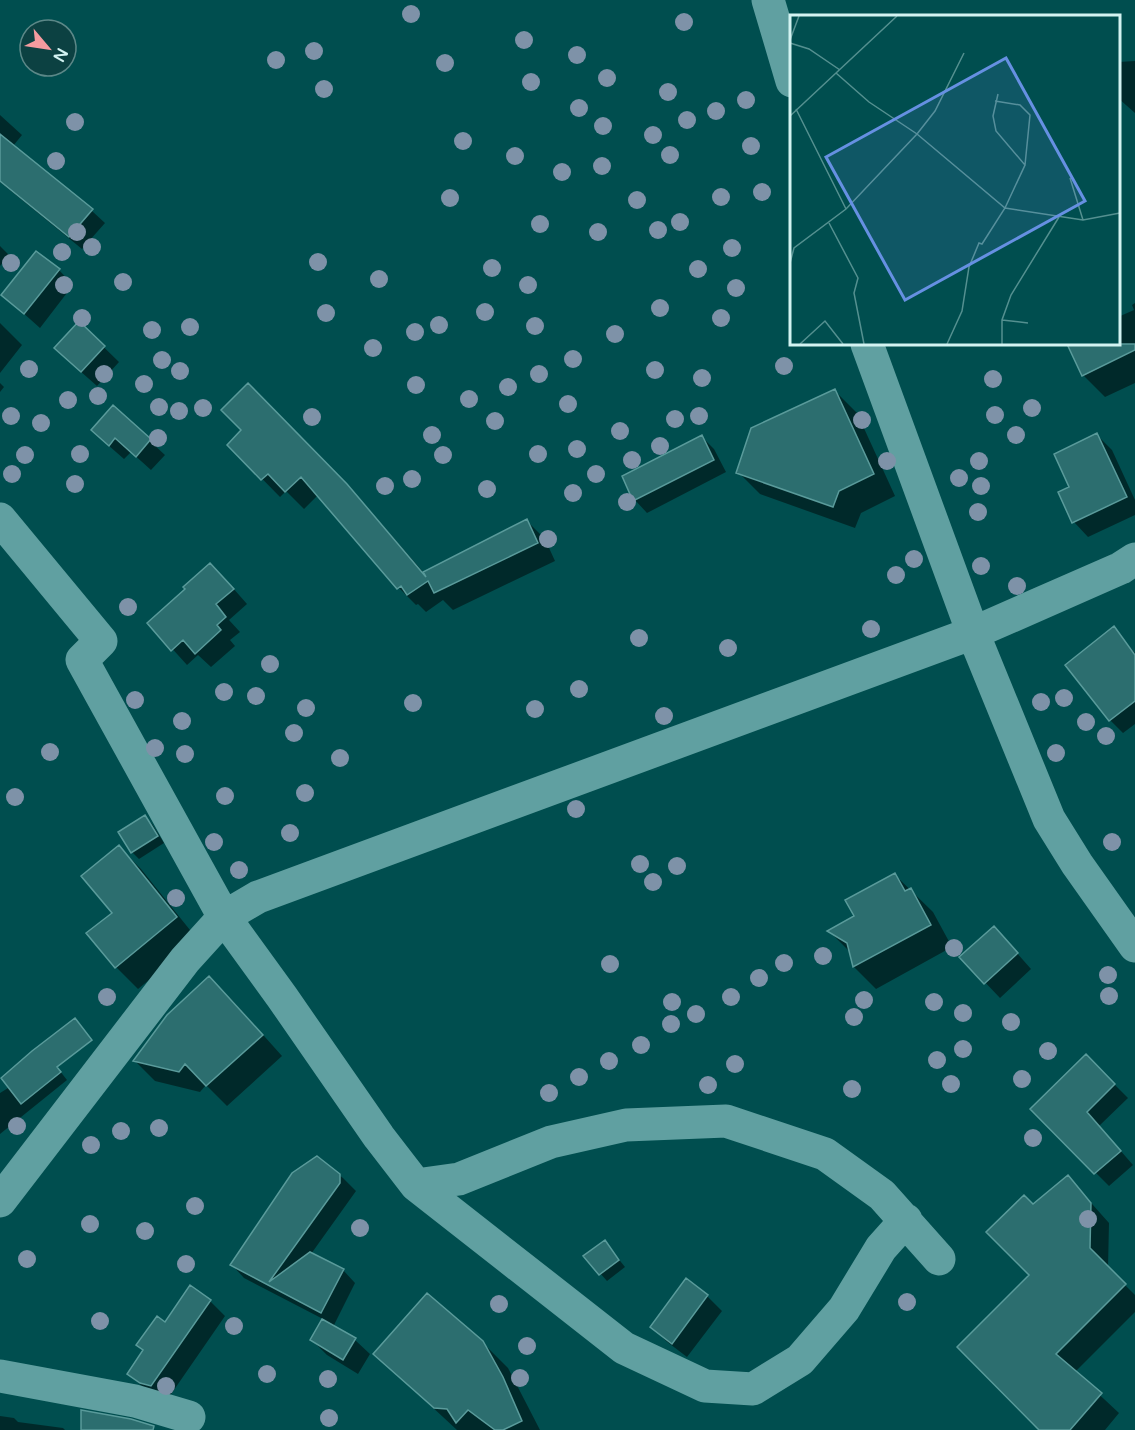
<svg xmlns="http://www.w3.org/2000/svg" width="1135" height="1430" viewBox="0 0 1135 1430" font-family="'Varela Round',sans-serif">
	<rect width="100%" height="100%" fill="#004e4f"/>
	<path fill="#0007" d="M 1135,61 L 1135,113 L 1118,98 L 1118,62 Z
		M 0,115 L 22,135 L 13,146 L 92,211 L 105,223 L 82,249 L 0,182 Z
		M 0,246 L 9,255 L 0,266 Z
		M 59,270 L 73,285 L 40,328 L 3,295 Z
		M 1135,303 L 1135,383 L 1105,397 L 1083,375 L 1069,344 L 1118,344 L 1118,317 L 1134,310 L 1132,305 Z
		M 0,323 L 22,345 L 0,373 Z
		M 79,323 L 119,362 L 97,386 L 71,363 Z
		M 0,383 L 4,387 L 0,392 Z
		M 248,385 L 364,504 L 424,573 L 527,521 L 545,539 L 555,561 L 453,610 L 443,600 L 426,612 L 418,604 L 416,605 L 399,588 L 318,495 L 304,509 L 286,491 L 280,497 L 229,445 L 243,430 Z
		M 835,391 L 857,413 L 895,496 L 861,513 L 855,528 L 760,494 L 738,472 Z
		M 113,407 L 165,455 L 151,470 L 131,452 L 124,459 L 108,445 Z
		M 1097,435 L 1112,450 L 1135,500 L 1135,515 L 1088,537 L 1074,522 L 1071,488 Z
		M 702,437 L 714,449 L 726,472 L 647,513 L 635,500 L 624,477 Z
		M 225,579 L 247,604 L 229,620 L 240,632 L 230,640 L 235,646 L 211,667 L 198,655 L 187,665 L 149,623 Z
		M 1113,628 L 1135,653 L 1135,724 L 1123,733 L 1110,720 L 1067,665 Z
		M 145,817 L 152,824 L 164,843 L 139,859 L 132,852 Z
		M 119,847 L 141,869 L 198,940 L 138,989 L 116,967 L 88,933 L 114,913 Z
		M 895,875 L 933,912 L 952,947 L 876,989 L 854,967 L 851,953 L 829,931 L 856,917 Z
		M 1008,943 L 1031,969 L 1000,998 L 961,957 Z
		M 230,998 L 282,1056 L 227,1106 L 206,1085 L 200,1092 L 155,1081 L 135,1061 Z
		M 1086,1056 L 1128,1098 L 1099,1126 L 1133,1165 L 1109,1186 L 1032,1109 Z
		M 52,1061 L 67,1080 L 0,1134 L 0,1093 Z
		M 317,1158 L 343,1178 L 356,1191 L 311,1254 L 343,1270 L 355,1283 L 333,1327 L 355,1340 L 370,1354 L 358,1374 L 327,1355 L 312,1340 L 323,1319 L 244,1278 L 232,1265 Z
		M 1068,1177 L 1109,1223 L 1108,1268 L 1135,1295 L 1135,1312 L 1075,1372 L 1119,1413 L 1105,1430 L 1038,1430 L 1031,1275 L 1033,1206 Z
		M 605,1242 L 625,1267 L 607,1281 L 585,1256 Z
		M 687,1280 L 707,1296 L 722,1311 L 687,1357 L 666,1341 L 652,1326 Z
		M 210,1301 L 225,1316 L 167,1400 L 144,1388 L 129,1374 L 166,1324 Z
		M 482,1342 L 508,1368 L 540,1430 L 457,1430 L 375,1354 Z
		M 0,1416 L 14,1418 L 18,1422 L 63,1428 L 65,1430 L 0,1430 Z"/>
	<path fill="#2c6e6f" stroke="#5a9b9b" stroke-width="1.5" d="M 0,134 L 93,209 L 69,237 L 0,181 Z
		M 36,251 L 60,269 L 24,314 L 1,295 Z
		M 79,321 L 105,346 L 81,372 L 54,348 Z
		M 1067,344 L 1135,344 L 1135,350 L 1082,376 Z
		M 248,383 L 347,484 L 426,577 L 423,572 L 527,519 L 538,543 L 434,593 L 428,581 L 407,595 L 401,586 L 397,589 L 301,477 L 285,492 L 268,474 L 261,480 L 227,445 L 241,430 L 221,410 Z
		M 835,389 L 874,474 L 839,491 L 833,507 L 736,473 L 751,428 Z
		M 113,405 L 151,439 L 136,457 L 115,438 L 109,446 L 91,430 Z
		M 1097,433 L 1127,497 L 1072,523 L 1058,492 L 1069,487 L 1054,454 Z
		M 702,435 L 714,460 L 633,501 L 622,476 Z
		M 210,563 L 234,589 L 216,604 L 226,617 L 217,625 L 221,630 L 195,654 L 183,640 L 171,651 L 147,623 L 185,589 L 183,587 Z
		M 1114,626 L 1135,655 L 1135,701 L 1109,721 L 1065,665 Z
		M 145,815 L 158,836 L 131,853 L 118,832 Z
		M 119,845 L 177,917 L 115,968 L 86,933 L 112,913 L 81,876 Z
		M 895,873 L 905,891 L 911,888 L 931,925 L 853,967 L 847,943 L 827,931 L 854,916 L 845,900 Z
		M 994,926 L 1018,953 L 984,984 L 959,957 Z
		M 209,976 L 263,1035 L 206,1086 L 185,1064 L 179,1072 L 133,1061 L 167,1015 Z
		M 75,1018 L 92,1040 L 57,1067 L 61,1072 L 21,1104 L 1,1078 L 32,1051 Z
		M 1086,1054 L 1115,1084 L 1087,1112 L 1121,1151 L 1094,1174 L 1030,1109 Z
		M 317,1156 L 340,1174 L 340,1183 L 269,1282 L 310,1252 L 344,1269 L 321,1313 L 230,1265 L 292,1173 Z
		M 1068,1175 L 1091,1203 L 1090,1248 L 1126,1284 L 1056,1354 L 1102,1393 L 1070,1430 L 1039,1430 L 957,1347 L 1029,1275 L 986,1232 L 1024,1195 L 1033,1204 Z
		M 605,1240 L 619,1260 L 599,1275 L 583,1256 Z
		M 686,1278 L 708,1295 L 672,1344 L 650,1327 Z
		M 190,1285 L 211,1300 L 151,1386 L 140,1383 L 127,1374 L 143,1350 L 136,1345 L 157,1316 L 165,1322 Z
		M 427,1293 L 483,1341 L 503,1377 L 522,1421 L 503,1430 L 495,1430 L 468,1410 L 456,1423 L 447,1409 L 434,1408 L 373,1354 Z
		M 322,1319 L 356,1338 L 343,1360 L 310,1340 Z
		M 81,1410 L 131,1419 L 154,1426 L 153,1430 L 81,1430 Z"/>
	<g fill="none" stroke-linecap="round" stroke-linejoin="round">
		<path stroke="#60a0a1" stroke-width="33" d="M 768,0 L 792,81
			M 867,344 L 973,633 L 1049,819 L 1077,864 L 1135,946
			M 0,519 L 101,641 L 82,660 L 224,917 L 282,997 L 379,1137 L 416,1185 L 459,1179 L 551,1142 L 626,1125 L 726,1121 L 825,1154 L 882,1195 L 939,1259
			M 416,1185 L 624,1348 L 705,1386 L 753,1389 L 800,1360 L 844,1309 L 881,1248 L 906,1220
			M 0,1201 L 185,960 L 224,917 L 258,897 L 973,633 L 1121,568 L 1135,559
			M 0,1376 L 135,1401 L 189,1417"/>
	</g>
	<g fill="#7e92a8">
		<circle cx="411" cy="14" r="9"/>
		<circle cx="684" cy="22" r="9"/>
		<circle cx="524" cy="40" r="9"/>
		<circle cx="314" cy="51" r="9"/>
		<circle cx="577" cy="55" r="9"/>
		<circle cx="276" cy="60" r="9"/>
		<circle cx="445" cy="63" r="9"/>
		<circle cx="607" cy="78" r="9"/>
		<circle cx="531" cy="82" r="9"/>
		<circle cx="324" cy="89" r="9"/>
		<circle cx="668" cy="92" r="9"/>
		<circle cx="746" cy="100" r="9"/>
		<circle cx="579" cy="108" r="9"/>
		<circle cx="716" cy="111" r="9"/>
		<circle cx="687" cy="120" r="9"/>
		<circle cx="75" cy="122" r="9"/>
		<circle cx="603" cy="126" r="9"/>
		<circle cx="653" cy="135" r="9"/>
		<circle cx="463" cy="141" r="9"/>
		<circle cx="751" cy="146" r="9"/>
		<circle cx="670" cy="155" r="9"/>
		<circle cx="515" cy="156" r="9"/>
		<circle cx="56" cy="161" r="9"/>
		<circle cx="602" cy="166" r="9"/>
		<circle cx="562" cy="172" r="9"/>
		<circle cx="762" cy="192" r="9"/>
		<circle cx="721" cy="197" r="9"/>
		<circle cx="450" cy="198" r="9"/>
		<circle cx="637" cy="200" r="9"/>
		<circle cx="680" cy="222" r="9"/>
		<circle cx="540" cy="224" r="9"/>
		<circle cx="658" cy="230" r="9"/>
		<circle cx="77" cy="232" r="9"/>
		<circle cx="598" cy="232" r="9"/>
		<circle cx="92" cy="247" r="9"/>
		<circle cx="732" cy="248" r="9"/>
		<circle cx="62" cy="252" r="9"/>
		<circle cx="318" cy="262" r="9"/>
		<circle cx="11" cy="263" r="9"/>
		<circle cx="492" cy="268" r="9"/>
		<circle cx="698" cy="269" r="9"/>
		<circle cx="379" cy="279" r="9"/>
		<circle cx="123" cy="282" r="9"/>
		<circle cx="64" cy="285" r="9"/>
		<circle cx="528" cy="285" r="9"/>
		<circle cx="736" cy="288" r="9"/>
		<circle cx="660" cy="308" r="9"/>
		<circle cx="485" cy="312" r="9"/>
		<circle cx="326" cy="313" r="9"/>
		<circle cx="82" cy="318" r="9"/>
		<circle cx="721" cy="318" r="9"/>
		<circle cx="439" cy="325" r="9"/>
		<circle cx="535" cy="326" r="9"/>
		<circle cx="190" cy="327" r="9"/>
		<circle cx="152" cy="330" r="9"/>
		<circle cx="415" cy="332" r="9"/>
		<circle cx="615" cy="334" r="9"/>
		<circle cx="373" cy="348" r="9"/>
		<circle cx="573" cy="359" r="9"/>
		<circle cx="162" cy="360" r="9"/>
		<circle cx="784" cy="366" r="9"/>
		<circle cx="29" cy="369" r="9"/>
		<circle cx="655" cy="370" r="9"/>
		<circle cx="180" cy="371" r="9"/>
		<circle cx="104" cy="374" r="9"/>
		<circle cx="539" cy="374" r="9"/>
		<circle cx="702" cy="378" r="9"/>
		<circle cx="993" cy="379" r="9"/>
		<circle cx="144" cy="384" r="9"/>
		<circle cx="416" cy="385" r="9"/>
		<circle cx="508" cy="387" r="9"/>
		<circle cx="98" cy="396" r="9"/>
		<circle cx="469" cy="399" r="9"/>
		<circle cx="68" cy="400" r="9"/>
		<circle cx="568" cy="404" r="9"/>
		<circle cx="159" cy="407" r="9"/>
		<circle cx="203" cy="408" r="9"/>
		<circle cx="1032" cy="408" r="9"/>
		<circle cx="179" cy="411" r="9"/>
		<circle cx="995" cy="415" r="9"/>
		<circle cx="11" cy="416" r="9"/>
		<circle cx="699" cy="416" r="9"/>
		<circle cx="312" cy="417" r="9"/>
		<circle cx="675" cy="419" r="9"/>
		<circle cx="862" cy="420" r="9"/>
		<circle cx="495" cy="421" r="9"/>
		<circle cx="41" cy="423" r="9"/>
		<circle cx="620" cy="431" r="9"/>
		<circle cx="432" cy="435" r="9"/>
		<circle cx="1016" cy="435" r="9"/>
		<circle cx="158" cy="438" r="9"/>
		<circle cx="660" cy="446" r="9"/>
		<circle cx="577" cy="449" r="9"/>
		<circle cx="80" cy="454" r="9"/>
		<circle cx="538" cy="454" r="9"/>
		<circle cx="25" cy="455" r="9"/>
		<circle cx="443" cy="455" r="9"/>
		<circle cx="632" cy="460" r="9"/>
		<circle cx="887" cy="461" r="9"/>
		<circle cx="979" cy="461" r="9"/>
		<circle cx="12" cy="474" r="9"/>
		<circle cx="596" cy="474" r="9"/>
		<circle cx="959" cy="478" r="9"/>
		<circle cx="412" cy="479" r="9"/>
		<circle cx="75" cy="484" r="9"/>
		<circle cx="385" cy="486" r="9"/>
		<circle cx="981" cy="486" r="9"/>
		<circle cx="487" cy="489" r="9"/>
		<circle cx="573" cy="493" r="9"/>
		<circle cx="627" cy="502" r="9"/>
		<circle cx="978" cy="512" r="9"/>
		<circle cx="548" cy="539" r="9"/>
		<circle cx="914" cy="559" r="9"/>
		<circle cx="981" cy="566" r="9"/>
		<circle cx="896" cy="575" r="9"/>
		<circle cx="1017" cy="586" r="9"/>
		<circle cx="128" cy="607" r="9"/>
		<circle cx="871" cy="629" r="9"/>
		<circle cx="639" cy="638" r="9"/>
		<circle cx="728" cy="648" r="9"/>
		<circle cx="270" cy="664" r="9"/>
		<circle cx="579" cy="689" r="9"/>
		<circle cx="224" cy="692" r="9"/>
		<circle cx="256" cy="696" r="9"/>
		<circle cx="1064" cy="698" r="9"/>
		<circle cx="135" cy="700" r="9"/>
		<circle cx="1041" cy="702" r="9"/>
		<circle cx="413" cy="703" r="9"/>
		<circle cx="306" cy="708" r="9"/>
		<circle cx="535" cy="709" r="9"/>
		<circle cx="664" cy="716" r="9"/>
		<circle cx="182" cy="721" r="9"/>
		<circle cx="1086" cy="722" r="9"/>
		<circle cx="294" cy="733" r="9"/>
		<circle cx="1106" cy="736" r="9"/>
		<circle cx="155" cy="748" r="9"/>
		<circle cx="50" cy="752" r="9"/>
		<circle cx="1056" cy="753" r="9"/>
		<circle cx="185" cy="754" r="9"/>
		<circle cx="340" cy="758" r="9"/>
		<circle cx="305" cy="793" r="9"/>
		<circle cx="225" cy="796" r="9"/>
		<circle cx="15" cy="797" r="9"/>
		<circle cx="576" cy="809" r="9"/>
		<circle cx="290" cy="833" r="9"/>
		<circle cx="214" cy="842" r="9"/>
		<circle cx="1112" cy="842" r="9"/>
		<circle cx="640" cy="864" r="9"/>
		<circle cx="677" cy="866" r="9"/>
		<circle cx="239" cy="870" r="9"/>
		<circle cx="653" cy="882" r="9"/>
		<circle cx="176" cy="898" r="9"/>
		<circle cx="954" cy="948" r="9"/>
		<circle cx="823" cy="956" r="9"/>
		<circle cx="784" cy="963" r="9"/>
		<circle cx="610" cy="964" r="9"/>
		<circle cx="1108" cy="975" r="9"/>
		<circle cx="759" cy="978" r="9"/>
		<circle cx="1109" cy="996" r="9"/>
		<circle cx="107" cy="997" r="9"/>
		<circle cx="731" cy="997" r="9"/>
		<circle cx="864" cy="1000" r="9"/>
		<circle cx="672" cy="1002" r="9"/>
		<circle cx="934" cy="1002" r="9"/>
		<circle cx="963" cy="1013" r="9"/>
		<circle cx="696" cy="1014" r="9"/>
		<circle cx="854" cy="1017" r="9"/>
		<circle cx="1011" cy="1022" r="9"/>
		<circle cx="671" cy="1024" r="9"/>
		<circle cx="641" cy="1045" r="9"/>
		<circle cx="963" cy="1049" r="9"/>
		<circle cx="1048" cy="1051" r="9"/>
		<circle cx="937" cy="1060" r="9"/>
		<circle cx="609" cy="1061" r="9"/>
		<circle cx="735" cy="1064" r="9"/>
		<circle cx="579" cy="1077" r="9"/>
		<circle cx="1022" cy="1079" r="9"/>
		<circle cx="951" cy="1084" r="9"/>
		<circle cx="708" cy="1085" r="9"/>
		<circle cx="852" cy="1089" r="9"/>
		<circle cx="549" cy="1093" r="9"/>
		<circle cx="17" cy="1126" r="9"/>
		<circle cx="159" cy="1128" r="9"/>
		<circle cx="121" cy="1131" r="9"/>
		<circle cx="1033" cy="1138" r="9"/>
		<circle cx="91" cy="1145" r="9"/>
		<circle cx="195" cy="1206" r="9"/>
		<circle cx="1088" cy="1219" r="9"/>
		<circle cx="90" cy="1224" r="9"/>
		<circle cx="360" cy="1228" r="9"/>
		<circle cx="145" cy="1231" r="9"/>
		<circle cx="27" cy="1259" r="9"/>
		<circle cx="186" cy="1264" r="9"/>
		<circle cx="907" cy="1302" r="9"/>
		<circle cx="499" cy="1304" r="9"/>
		<circle cx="100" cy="1321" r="9"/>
		<circle cx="234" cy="1326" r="9"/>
		<circle cx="527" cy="1346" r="9"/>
		<circle cx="267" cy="1374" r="9"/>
		<circle cx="520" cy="1378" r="9"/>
		<circle cx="328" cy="1379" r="9"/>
		<circle cx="166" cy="1386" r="9"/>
		<circle cx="329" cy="1418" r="9"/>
	</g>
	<g transform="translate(790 15)">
		<rect width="330" height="330" fill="#004e4f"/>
		<path fill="none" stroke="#549090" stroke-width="1.5" d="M 0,25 L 9,1M 0,28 L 19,34 L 50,55M 46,58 L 79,87 L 127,119 L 215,193 L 293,205 L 330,198M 205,86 L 230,90 L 240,100 L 235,150M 6,94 L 56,194M 0,101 L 107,1M 280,163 L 293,205M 39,208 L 68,263 L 64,278 L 74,329M 0,248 L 4,233 L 56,194 L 127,119 L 145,96 L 174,38M 212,305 L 238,308M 10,329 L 35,306 L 53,329M 157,329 L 172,296 L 179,252 L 189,228 L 192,229 L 215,193 L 235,150 L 206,116 L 203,101 L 208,79M 212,329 L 212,305 L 221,280 L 269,202"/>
		<path fill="#6690e2" fill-opacity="0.15" stroke="#6690e2" stroke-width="3" d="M 216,43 L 295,186 L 115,285 L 36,142 Z"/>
		<rect width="330" height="330" fill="none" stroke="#d3f3f2" stroke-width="3"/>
	</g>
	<g transform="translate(48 48) rotate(119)"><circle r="28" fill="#0c4142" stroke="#5c8888" stroke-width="1.5"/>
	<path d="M0-4.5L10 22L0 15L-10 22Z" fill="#f49b9f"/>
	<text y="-9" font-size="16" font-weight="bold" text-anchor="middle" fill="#d3f3f2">N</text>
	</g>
</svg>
